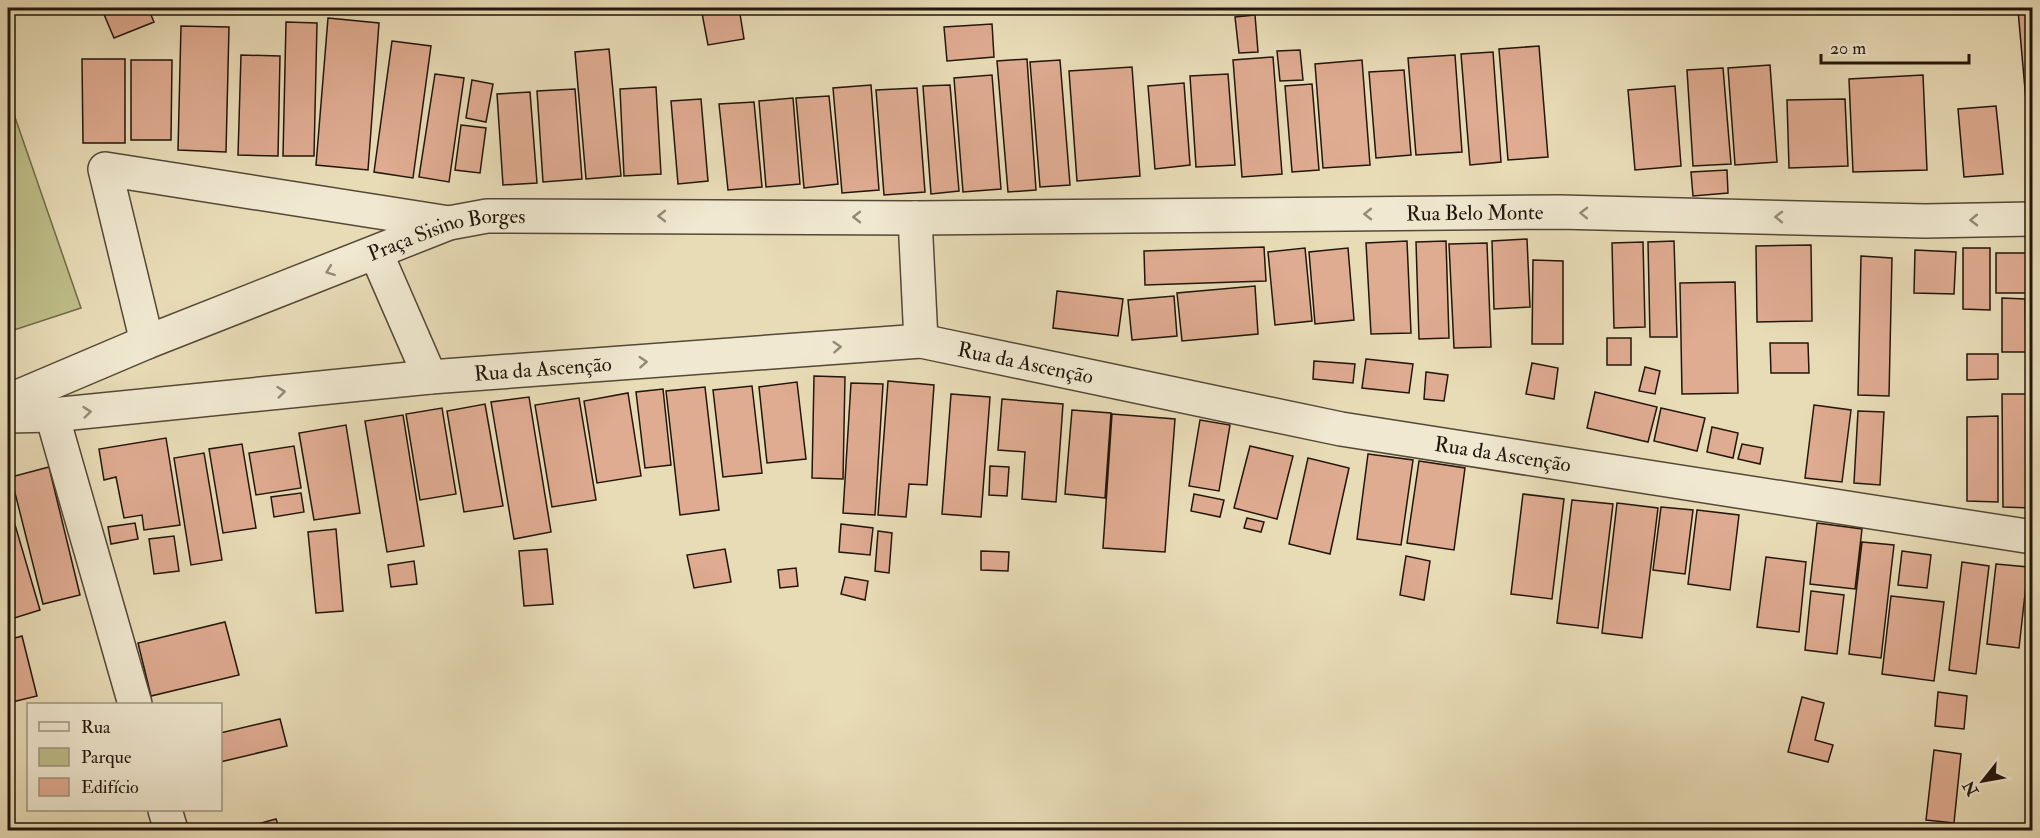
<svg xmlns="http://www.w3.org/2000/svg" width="2040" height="838" viewBox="0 0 2040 838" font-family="'IM FELL Double Pica',serif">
	<rect width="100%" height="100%" fill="#e8dcb7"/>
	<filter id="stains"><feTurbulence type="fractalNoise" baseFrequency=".00333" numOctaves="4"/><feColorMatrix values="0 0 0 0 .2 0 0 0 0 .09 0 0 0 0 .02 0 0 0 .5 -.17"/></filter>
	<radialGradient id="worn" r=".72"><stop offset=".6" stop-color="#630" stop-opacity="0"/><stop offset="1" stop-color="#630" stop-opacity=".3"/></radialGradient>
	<path fill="#bebe89" stroke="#706a4a" stroke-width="1.5" d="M 8,97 L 81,308 L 8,332 Z"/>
	<path fill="#dfab91" stroke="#22160b" stroke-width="1.5" d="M 114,8 L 148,8 L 154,22 L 114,38 L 103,12 Z
		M 701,8 L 739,8 L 744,39 L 708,45 Z
		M 1269,8 L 1308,8 L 1270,12 Z
		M 2032,9 L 2032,169 L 2018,10 Z
		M 1255,15 L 1258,52 L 1239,53 L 1235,17 Z
		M 328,18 L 379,23 L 368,170 L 316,165 Z
		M 286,22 L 317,23 L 314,156 L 283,156 Z
		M 992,24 L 994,57 L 947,61 L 944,27 Z
		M 181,26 L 229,27 L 226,152 L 178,150 Z
		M 392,41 L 431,46 L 413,178 L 374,172 Z
		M 1539,46 L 1548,157 L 1508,160 L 1499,49 Z
		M 609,49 L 621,176 L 586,179 L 575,52 Z
		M 1300,50 L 1303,80 L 1280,81 L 1277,51 Z
		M 1493,52 L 1501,162 L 1470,165 L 1461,54 Z
		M 241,55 L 280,56 L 278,156 L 238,155 Z
		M 1455,55 L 1462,152 L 1416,155 L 1408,58 Z
		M 1273,57 L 1282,174 L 1242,177 L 1233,60 Z
		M 82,59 L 125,59 L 125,143 L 83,143 Z
		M 1027,59 L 1036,190 L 1008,192 L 997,61 Z
		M 131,60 L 172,60 L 171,140 L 131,140 Z
		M 1060,60 L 1070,185 L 1040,187 L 1030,62 Z
		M 1362,60 L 1370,165 L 1323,168 L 1315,64 Z
		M 1770,65 L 1777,162 L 1735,165 L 1728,68 Z
		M 1132,67 L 1140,176 L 1077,181 L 1069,71 Z
		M 1723,68 L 1731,164 L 1693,166 L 1687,70 Z
		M 1404,70 L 1411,155 L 1376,158 L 1369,72 Z
		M 435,74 L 464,78 L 449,182 L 419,177 Z
		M 1228,74 L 1235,165 L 1196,167 L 1190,76 Z
		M 992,75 L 1001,189 L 963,192 L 954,78 Z
		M 1923,75 L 1927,170 L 1853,172 L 1849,79 Z
		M 472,80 L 493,84 L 486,122 L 466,118 Z
		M 1184,83 L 1190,165 L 1155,169 L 1148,86 Z
		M 1312,84 L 1319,170 L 1292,172 L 1285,86 Z
		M 871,85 L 879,190 L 842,193 L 833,88 Z
		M 950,85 L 959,191 L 931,194 L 923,86 Z
		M 1675,86 L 1681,166 L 1635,170 L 1628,90 Z
		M 656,87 L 661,174 L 624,176 L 620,89 Z
		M 917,88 L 925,192 L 884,195 L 876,90 Z
		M 575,89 L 582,179 L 543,182 L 537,91 Z
		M 530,92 L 537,183 L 503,185 L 497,94 Z
		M 829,96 L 838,184 L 804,188 L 796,98 Z
		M 793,98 L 800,184 L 766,187 L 759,101 Z
		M 701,99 L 708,181 L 678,184 L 671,101 Z
		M 1845,99 L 1848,166 L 1789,168 L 1787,100 Z
		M 754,102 L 762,187 L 728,190 L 719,104 Z
		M 1996,106 L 2003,174 L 1964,177 L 1958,109 Z
		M 461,125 L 486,128 L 480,173 L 455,170 Z
		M 1727,170 L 1728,193 L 1693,196 L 1691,172 Z
		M 1527,239 L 1530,307 L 1494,309 L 1492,241 Z
		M 1407,241 L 1411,333 L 1371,334 L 1366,243 Z
		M 1446,241 L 1449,338 L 1419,339 L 1416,242 Z
		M 1674,241 L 1677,337 L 1650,337 L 1648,242 Z
		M 1643,242 L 1645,327 L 1614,328 L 1612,243 Z
		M 1487,243 L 1491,347 L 1454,348 L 1449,244 Z
		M 1811,245 L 1812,321 L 1757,322 L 1756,246 Z
		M 1264,247 L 1266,281 L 1145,285 L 1144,251 Z
		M 1305,248 L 1312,321 L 1275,325 L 1268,252 Z
		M 1348,248 L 1354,320 L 1315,324 L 1309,252 Z
		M 1963,248 L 1990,248 L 1990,310 L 1963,309 Z
		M 1915,250 L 1956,252 L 1954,294 L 1914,293 Z
		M 1996,253 L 2026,253 L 2026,293 L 1996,293 Z
		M 1861,256 L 1892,258 L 1889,396 L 1858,395 Z
		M 1533,260 L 1563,261 L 1563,344 L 1532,344 Z
		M 1735,282 L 1738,393 L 1682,394 L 1680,283 Z
		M 1255,286 L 1258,334 L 1182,341 L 1177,293 Z
		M 1057,291 L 1123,299 L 1118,336 L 1053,328 Z
		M 1174,296 L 1177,336 L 1132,340 L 1128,300 Z
		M 2002,298 L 2025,299 L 2026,352 L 2002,352 Z
		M 1607,338 L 1631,338 L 1631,365 L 1607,365 Z
		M 1770,343 L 1808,343 L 1809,373 L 1771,373 Z
		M 1967,354 L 1998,354 L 1998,379 L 1967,380 Z
		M 1366,359 L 1413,364 L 1409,393 L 1362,388 Z
		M 1314,361 L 1355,364 L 1353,383 L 1313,379 Z
		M 1532,363 L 1558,368 L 1554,399 L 1526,394 Z
		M 1645,367 L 1660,371 L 1655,394 L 1639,391 Z
		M 1426,372 L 1448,375 L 1444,401 L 1424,399 Z
		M 814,376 L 845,377 L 843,479 L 812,478 Z
		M 888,381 L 934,385 L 927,485 L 909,484 L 906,517 L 878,515 Z
		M 797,382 L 806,459 L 767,463 L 759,387 Z
		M 851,383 L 883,384 L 875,515 L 843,513 Z
		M 752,386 L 762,473 L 723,477 L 713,390 Z
		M 705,387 L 719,510 L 680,515 L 666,391 Z
		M 663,389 L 671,465 L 645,468 L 636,392 Z
		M 1595,392 L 1657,407 L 1648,442 L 1587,428 Z
		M 628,393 L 641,476 L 597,483 L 584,401 Z
		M 951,394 L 990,397 L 981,517 L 942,514 Z
		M 2002,394 L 2032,394 L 2032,508 L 2003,507 Z
		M 529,397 L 551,532 L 514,539 L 491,402 Z
		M 579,398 L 596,500 L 552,507 L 535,405 Z
		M 1002,399 L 1063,404 L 1056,502 L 1022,499 L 1025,452 L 998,450 Z
		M 485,404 L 503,506 L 464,512 L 447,411 Z
		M 1814,405 L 1851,410 L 1842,482 L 1805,478 Z
		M 442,408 L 456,494 L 420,500 L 406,414 Z
		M 1661,408 L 1705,418 L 1697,451 L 1654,441 Z
		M 1072,410 L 1111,413 L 1105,498 L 1065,494 Z
		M 1858,411 L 1884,412 L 1880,485 L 1854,483 Z
		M 1112,414 L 1175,419 L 1165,552 L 1103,548 Z
		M 403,415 L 424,546 L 387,552 L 365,421 Z
		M 1998,416 L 1998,502 L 1967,501 L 1967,417 Z
		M 1200,420 L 1230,425 L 1219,491 L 1189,486 Z
		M 346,425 L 360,513 L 314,520 L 299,433 Z
		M 1712,427 L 1738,433 L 1733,458 L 1707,452 Z
		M 166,438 L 180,525 L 144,530 L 142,515 L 124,518 L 116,477 L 104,480 L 99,449 Z
		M 242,444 L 256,528 L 223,533 L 209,449 Z
		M 1742,444 L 1763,448 L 1760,464 L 1738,459 Z
		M 294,446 L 301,488 L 256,495 L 249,453 Z
		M 1250,446 L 1293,456 L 1277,519 L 1234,508 Z
		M 204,453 L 222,560 L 191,565 L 174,458 Z
		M 1368,454 L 1413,460 L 1401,545 L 1357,539 Z
		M 1308,458 L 1349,468 L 1330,554 L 1289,544 Z
		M 1419,461 L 1465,468 L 1454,550 L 1407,543 Z
		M 990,466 L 1009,467 L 1007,496 L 989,495 Z
		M 49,467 L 80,595 L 43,604 L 11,477 Z
		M 301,493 L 304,512 L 274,517 L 271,497 Z
		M 1194,494 L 1224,500 L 1220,517 L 1191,511 Z
		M 1523,494 L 1564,499 L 1552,599 L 1511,594 Z
		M 1572,500 L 1613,504 L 1598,628 L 1557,623 Z
		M 8,501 L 40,610 L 8,620 Z
		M 1617,503 L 1658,508 L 1642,638 L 1602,633 Z
		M 1661,507 L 1693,510 L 1685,574 L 1653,570 Z
		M 1697,510 L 1739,515 L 1730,590 L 1688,584 Z
		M 1247,518 L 1264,522 L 1261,532 L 1244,528 Z
		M 135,523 L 138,539 L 111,544 L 108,527 Z
		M 1817,523 L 1862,529 L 1855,589 L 1810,584 Z
		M 841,524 L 873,528 L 870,555 L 839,552 Z
		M 336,529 L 343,611 L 316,613 L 308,532 Z
		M 878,531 L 892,533 L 889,573 L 875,571 Z
		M 174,536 L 179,571 L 154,574 L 149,539 Z
		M 1862,542 L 1894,545 L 1881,658 L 1849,654 Z
		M 547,549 L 553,604 L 524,606 L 519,551 Z
		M 725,549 L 731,582 L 694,588 L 687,555 Z
		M 981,551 L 1009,552 L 1008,571 L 981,570 Z
		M 1902,551 L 1931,555 L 1927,588 L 1898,585 Z
		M 1406,556 L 1430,561 L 1424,600 L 1400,595 Z
		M 1766,557 L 1806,562 L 1799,632 L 1757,627 Z
		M 414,561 L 417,584 L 391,587 L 388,565 Z
		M 1962,562 L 1989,566 L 1976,674 L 1949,670 Z
		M 1996,564 L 2028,567 L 2019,648 L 1987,644 Z
		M 796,568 L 798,586 L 780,588 L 778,570 Z
		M 845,577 L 868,581 L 865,600 L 841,594 Z
		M 2032,583 L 2032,638 L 2026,638 Z
		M 1811,591 L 1844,595 L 1837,654 L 1805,650 Z
		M 1891,596 L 1944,602 L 1934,681 L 1882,674 Z
		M 225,622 L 239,675 L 151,696 L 138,643 Z
		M 22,636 L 37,696 L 8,703 L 8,640 Z
		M 1938,692 L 1967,696 L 1964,729 L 1935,726 Z
		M 1802,697 L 1824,703 L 1815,740 L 1833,745 L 1828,762 L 1788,752 Z
		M 280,719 L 287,746 L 220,762 L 220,733 Z
		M 1934,750 L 1961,754 L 1954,823 L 1926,820 Z
		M 276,819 L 280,830 L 235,830 Z"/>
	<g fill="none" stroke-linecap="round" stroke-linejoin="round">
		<defs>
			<g id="minor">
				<path d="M 915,218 L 921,341"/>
				<path d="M 376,253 L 430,377"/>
				<path d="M 147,342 L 105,169 L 449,223"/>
				<path id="s1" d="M 8,401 L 147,342 L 449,223 L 487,216 L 915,218 L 1559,212 L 1925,221 L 2032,219"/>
				<path d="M 52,415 L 135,704"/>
				<path id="s2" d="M 8,416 L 52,415 L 430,377 L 921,341 L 1341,429 L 2032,537"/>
				<path d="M 165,810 L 171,830"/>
			</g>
		</defs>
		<use href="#minor" stroke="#544836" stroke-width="36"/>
		<use href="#minor" stroke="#f0e8d0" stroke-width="33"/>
	</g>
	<defs><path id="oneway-chevron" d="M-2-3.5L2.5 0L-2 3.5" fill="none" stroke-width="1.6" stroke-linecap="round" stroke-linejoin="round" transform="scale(1.5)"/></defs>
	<g stroke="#938a77">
		<use href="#oneway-chevron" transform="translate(1584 213) rotate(-179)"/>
		<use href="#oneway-chevron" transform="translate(1368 214) rotate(179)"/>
		<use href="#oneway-chevron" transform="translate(662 216) rotate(-180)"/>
		<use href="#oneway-chevron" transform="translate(857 217) rotate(-180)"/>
		<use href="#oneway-chevron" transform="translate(1779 217) rotate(-179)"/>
		<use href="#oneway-chevron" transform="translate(1974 220) rotate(179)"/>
		<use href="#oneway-chevron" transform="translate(330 271) rotate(159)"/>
		<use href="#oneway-chevron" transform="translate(837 347) rotate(-4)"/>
		<use href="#oneway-chevron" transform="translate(643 362) rotate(-4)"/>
		<use href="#oneway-chevron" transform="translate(281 392) rotate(-6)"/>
		<use href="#oneway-chevron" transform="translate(87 412) rotate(-6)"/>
	</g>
	<g text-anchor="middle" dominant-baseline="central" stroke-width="5" stroke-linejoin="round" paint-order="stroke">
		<g font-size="21" fill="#22160b" stroke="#f0e8d0">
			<text stroke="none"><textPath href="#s1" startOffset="1502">Rua Belo Monte</textPath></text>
			<text stroke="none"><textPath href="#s1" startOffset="471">Praça Sisino Borges</textPath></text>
			<text stroke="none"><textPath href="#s2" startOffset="1023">Rua da Ascenção</textPath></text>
			<text stroke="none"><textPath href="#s2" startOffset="537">Rua da Ascenção</textPath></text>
			<text stroke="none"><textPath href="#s2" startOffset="1509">Rua da Ascenção</textPath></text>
		</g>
	</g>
	<rect width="2040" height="838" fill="none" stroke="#e8dcb7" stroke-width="30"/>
	<rect x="9" y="9" width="2022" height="820" fill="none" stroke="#22160b" stroke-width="3"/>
	<rect x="15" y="15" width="2010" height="808" fill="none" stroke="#22160b" stroke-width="1.5"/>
	<rect x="27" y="703" width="195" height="108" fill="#f0e8d0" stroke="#9e9481" stroke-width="1.5"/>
	<rect x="39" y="722" width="30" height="9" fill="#f0e8d0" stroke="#9e9481" stroke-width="1.5"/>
	<text x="81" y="733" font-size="18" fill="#22160b">Rua</text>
	<rect x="39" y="748" width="30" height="18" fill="#bebe89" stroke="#9e9481" stroke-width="1.5"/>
	<text x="81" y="763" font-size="18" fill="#22160b">Parque</text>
	<rect x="39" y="778" width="30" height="18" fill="#dfab91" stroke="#9e9481" stroke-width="1.5"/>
	<text x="81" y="793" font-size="18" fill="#22160b">Edifício</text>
	<g transform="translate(1983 781) rotate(239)" stroke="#f0e8d0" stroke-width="4.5" paint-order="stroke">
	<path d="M0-4.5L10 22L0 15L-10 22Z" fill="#22160b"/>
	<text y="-9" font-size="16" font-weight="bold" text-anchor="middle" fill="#22160b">N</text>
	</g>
	<path d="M1821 54v9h148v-9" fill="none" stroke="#22160b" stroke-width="3"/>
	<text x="1830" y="54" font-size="18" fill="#22160b" stroke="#f0e8d0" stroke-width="4.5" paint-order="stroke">20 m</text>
	<rect width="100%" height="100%" filter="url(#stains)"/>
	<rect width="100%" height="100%" fill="url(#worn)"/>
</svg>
